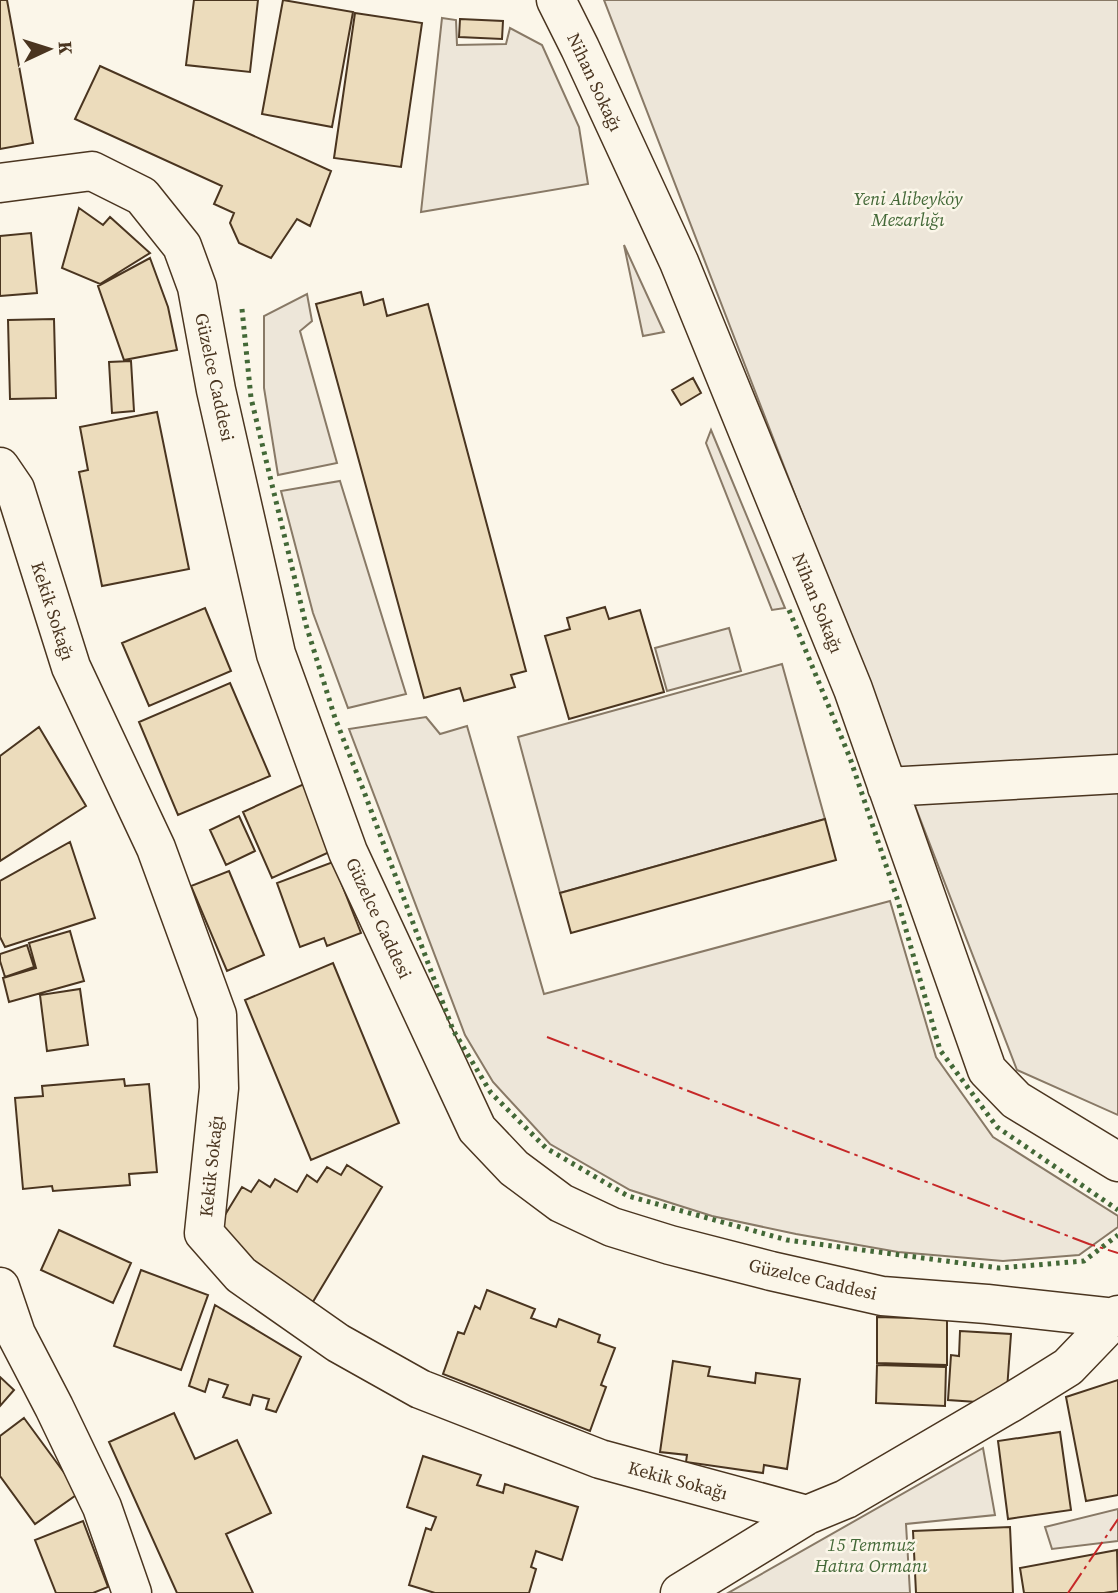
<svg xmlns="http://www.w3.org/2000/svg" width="1118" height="1593" viewBox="0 0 1118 1593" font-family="'Source Serif 4',serif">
	<rect width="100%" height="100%" fill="#fbf6e9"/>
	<path fill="#ede6d9" stroke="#887966" stroke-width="2" d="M 604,0 L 1118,0 L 1118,1115 L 1017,1070 Z
		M 442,18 L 456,20 L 457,45 L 506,44 L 510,28 L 542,45 L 579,127 L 588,184 L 421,212 Z
		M 624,245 L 664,332 L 643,336 Z
		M 307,294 L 312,321 L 300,331 L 337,463 L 278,475 L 264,388 L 264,316 Z
		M 711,430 L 785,608 L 772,610 L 706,443 Z
		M 340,481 L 406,694 L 348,708 L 313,613 L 281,491 Z
		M 729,628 L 741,671 L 667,691 L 655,648 Z
		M 782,664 L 825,819 L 560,893 L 518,737 Z
		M 426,717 L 440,734 L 467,726 L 544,994 L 890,901 L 936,1057 L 993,1137 L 1118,1216 L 1118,1227 L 1079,1255 L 1003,1261 L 898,1252 L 796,1234 L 712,1216 L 630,1190 L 550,1144 L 493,1082 L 465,1035 L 349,729 Z
		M 983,1448 L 995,1515 L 906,1524 L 910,1593 L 728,1593 Z
		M 1118,1509 L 1118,1541 L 1052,1549 L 1045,1527 Z"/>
	<path fill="#ecdcbc" stroke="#4a3520" stroke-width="2" d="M 0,0 L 7,0 L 33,143 L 0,149 Z
		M 194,0 L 258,0 L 250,72 L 186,65 Z
		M 283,0 L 353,12 L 332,127 L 262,114 Z
		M 355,13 L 422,23 L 401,167 L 334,158 Z
		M 460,19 L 503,21 L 502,39 L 459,37 Z
		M 100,66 L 331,171 L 310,226 L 297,219 L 271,258 L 239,243 L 230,223 L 234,213 L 214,204 L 222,186 L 75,119 Z
		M 79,208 L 103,225 L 110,217 L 150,253 L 100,284 L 62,268 Z
		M 31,233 L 37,293 L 0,296 L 0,236 Z
		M 150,258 L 168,307 L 177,350 L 124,360 L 98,286 Z
		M 361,292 L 364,305 L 383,299 L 387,316 L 428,304 L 526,671 L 511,675 L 515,687 L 464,701 L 460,688 L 424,698 L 316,304 Z
		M 54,319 L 56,398 L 10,399 L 8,320 Z
		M 131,361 L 134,411 L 112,413 L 109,362 Z
		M 693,378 L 701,393 L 681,405 L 672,390 Z
		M 157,412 L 189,569 L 102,586 L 79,472 L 88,470 L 80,427 Z
		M 605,607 L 609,619 L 640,610 L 664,692 L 569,719 L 545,636 L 570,629 L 567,618 Z
		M 205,608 L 231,671 L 149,706 L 122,643 Z
		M 230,683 L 270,776 L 178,815 L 139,722 Z
		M 39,727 L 86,806 L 0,861 L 0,756 Z
		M 304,784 L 334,850 L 272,878 L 243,812 Z
		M 239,816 L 255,851 L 226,865 L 210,830 Z
		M 825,819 L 836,860 L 571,933 L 560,893 Z
		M 70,842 L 95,918 L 5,947 L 0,937 L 0,881 Z
		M 333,862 L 361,933 L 327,946 L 324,938 L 300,947 L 277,883 Z
		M 229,871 L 264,955 L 227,971 L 191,886 Z
		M 70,931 L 84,981 L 9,1002 L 3,978 L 36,968 L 29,943 Z
		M 27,945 L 34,967 L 5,977 L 0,961 L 0,954 Z
		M 333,963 L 399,1123 L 311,1160 L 245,1000 Z
		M 80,989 L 88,1045 L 47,1051 L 40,995 Z
		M 124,1079 L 125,1086 L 149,1084 L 157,1172 L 129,1174 L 130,1185 L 53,1191 L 52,1186 L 23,1189 L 15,1098 L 43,1096 L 42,1086 Z
		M 347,1165 L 382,1187 L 311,1305 L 214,1233 L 242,1187 L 251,1192 L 259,1180 L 270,1187 L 275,1179 L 297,1192 L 307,1175 L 317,1182 L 327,1167 L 341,1175 Z
		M 59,1230 L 131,1263 L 113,1303 L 41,1270 Z
		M 141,1270 L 208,1295 L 181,1370 L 114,1346 Z
		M 487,1290 L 535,1309 L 531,1318 L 556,1327 L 559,1319 L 600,1335 L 598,1342 L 615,1348 L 601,1385 L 606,1387 L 590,1431 L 443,1374 L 458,1332 L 464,1334 L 475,1306 L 480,1309 Z
		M 215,1305 L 301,1357 L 276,1412 L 266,1409 L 269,1399 L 253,1395 L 250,1405 L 223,1397 L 228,1385 L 209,1379 L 205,1392 L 189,1386 Z
		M 877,1317 L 947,1319 L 947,1365 L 877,1363 Z
		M 960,1331 L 1011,1334 L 1006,1404 L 948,1400 L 951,1355 L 959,1356 Z
		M 673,1361 L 710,1367 L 708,1376 L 755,1383 L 756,1373 L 800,1379 L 787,1469 L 764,1465 L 763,1473 L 686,1462 L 687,1455 L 660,1452 Z
		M 877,1365 L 946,1367 L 945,1406 L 876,1403 Z
		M 0,1377 L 14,1390 L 0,1406 Z
		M 1118,1380 L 1118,1495 L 1086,1501 L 1066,1397 Z
		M 174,1413 L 195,1459 L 237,1440 L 271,1513 L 226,1534 L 253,1593 L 177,1593 L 109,1442 Z
		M 24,1418 L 79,1493 L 35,1524 L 0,1476 L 0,1436 Z
		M 1060,1432 L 1071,1510 L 1008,1519 L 998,1441 Z
		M 423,1456 L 481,1475 L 477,1485 L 503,1493 L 505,1484 L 578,1507 L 562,1560 L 536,1551 L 531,1567 L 536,1569 L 529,1593 L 435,1593 L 409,1585 L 426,1528 L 431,1530 L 436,1517 L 407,1507 Z
		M 83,1521 L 108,1587 L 93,1593 L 56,1593 L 35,1540 Z
		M 1010,1527 L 1013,1593 L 916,1593 L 913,1531 Z
		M 1117,1550 L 1118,1591 L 1104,1593 L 1024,1593 L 1020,1568 Z"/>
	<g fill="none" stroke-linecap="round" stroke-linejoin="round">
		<defs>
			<path id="minor" d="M 556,0 L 580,48 L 679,262 L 853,689 L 987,1070 L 1016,1100 L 1118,1162
				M 0,183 L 92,171 L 142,196 L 182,246 L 197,287 L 216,390 L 276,654 L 348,852 L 477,1129 L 514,1168 L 561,1203 L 612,1227 L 670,1245 L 771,1271 L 882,1296 L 987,1304 L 1115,1318
				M 0,467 L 15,489 L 71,667 L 156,848 L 217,1015 L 219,1088 L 204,1233 L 241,1275 L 338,1343 L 420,1389 L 600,1459 L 807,1515
				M 887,787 L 1118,774
				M 0,1287 L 16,1334 L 54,1407 L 102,1507 L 132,1593
				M 680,1593 L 807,1515 L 846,1499 L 1010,1403 L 1068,1367 L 1118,1315"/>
		</defs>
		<use href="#minor" stroke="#4a3520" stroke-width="41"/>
		<use href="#minor" stroke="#fbf6e9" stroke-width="38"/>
		<path stroke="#436837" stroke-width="5" stroke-dasharray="3.5 5" stroke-linecap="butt" d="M 242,309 L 251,398 L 306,625 L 335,718 L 363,789 L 453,1030 L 491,1093 L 546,1148 L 628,1196 L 787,1240 L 999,1268 L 1084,1261 L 1118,1235
			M 789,610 L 850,758 L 897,898 L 940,1050 L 997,1127 L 1118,1210"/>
		<path stroke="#c62828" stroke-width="2" stroke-dasharray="24 5 3.5 5" stroke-linecap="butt" d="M 547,1037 L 1089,1244 L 1118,1253
			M 1068,1593 L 1118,1519"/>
	</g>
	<g text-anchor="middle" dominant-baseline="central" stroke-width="5" stroke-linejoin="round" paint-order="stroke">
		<g font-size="18" fill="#4a3520" stroke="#fbf6e9">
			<text transform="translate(595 82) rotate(65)">Nihan Sokağı</text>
			<text transform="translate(215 377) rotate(78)">Güzelce Caddesi</text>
			<text transform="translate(818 603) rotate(68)">Nihan Sokağı</text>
			<text transform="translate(53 611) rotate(72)">Kekik Sokağı</text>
			<text transform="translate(379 918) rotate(65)">Güzelce Caddesi</text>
			<text transform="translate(211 1166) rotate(-84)">Kekik Sokağı</text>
			<text transform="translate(813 1279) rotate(13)">Güzelce Caddesi</text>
			<text transform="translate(678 1480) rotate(15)">Kekik Sokağı</text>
		</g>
		<g font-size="18" font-style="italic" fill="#436837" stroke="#fbf6e9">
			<text x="908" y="198">Yeni Alibeyköy<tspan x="908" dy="21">Mezarlığı</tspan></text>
			<text x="871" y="1544">15 Temmuz<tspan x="871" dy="21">Hatıra Ormanı</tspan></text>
		</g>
	</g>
	<g transform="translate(49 49) rotate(86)" stroke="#fbf6e9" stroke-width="5" paint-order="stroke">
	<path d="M0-5L12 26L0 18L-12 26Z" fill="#4a3520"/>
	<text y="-10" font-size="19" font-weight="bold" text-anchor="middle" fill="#4a3520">K</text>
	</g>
</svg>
